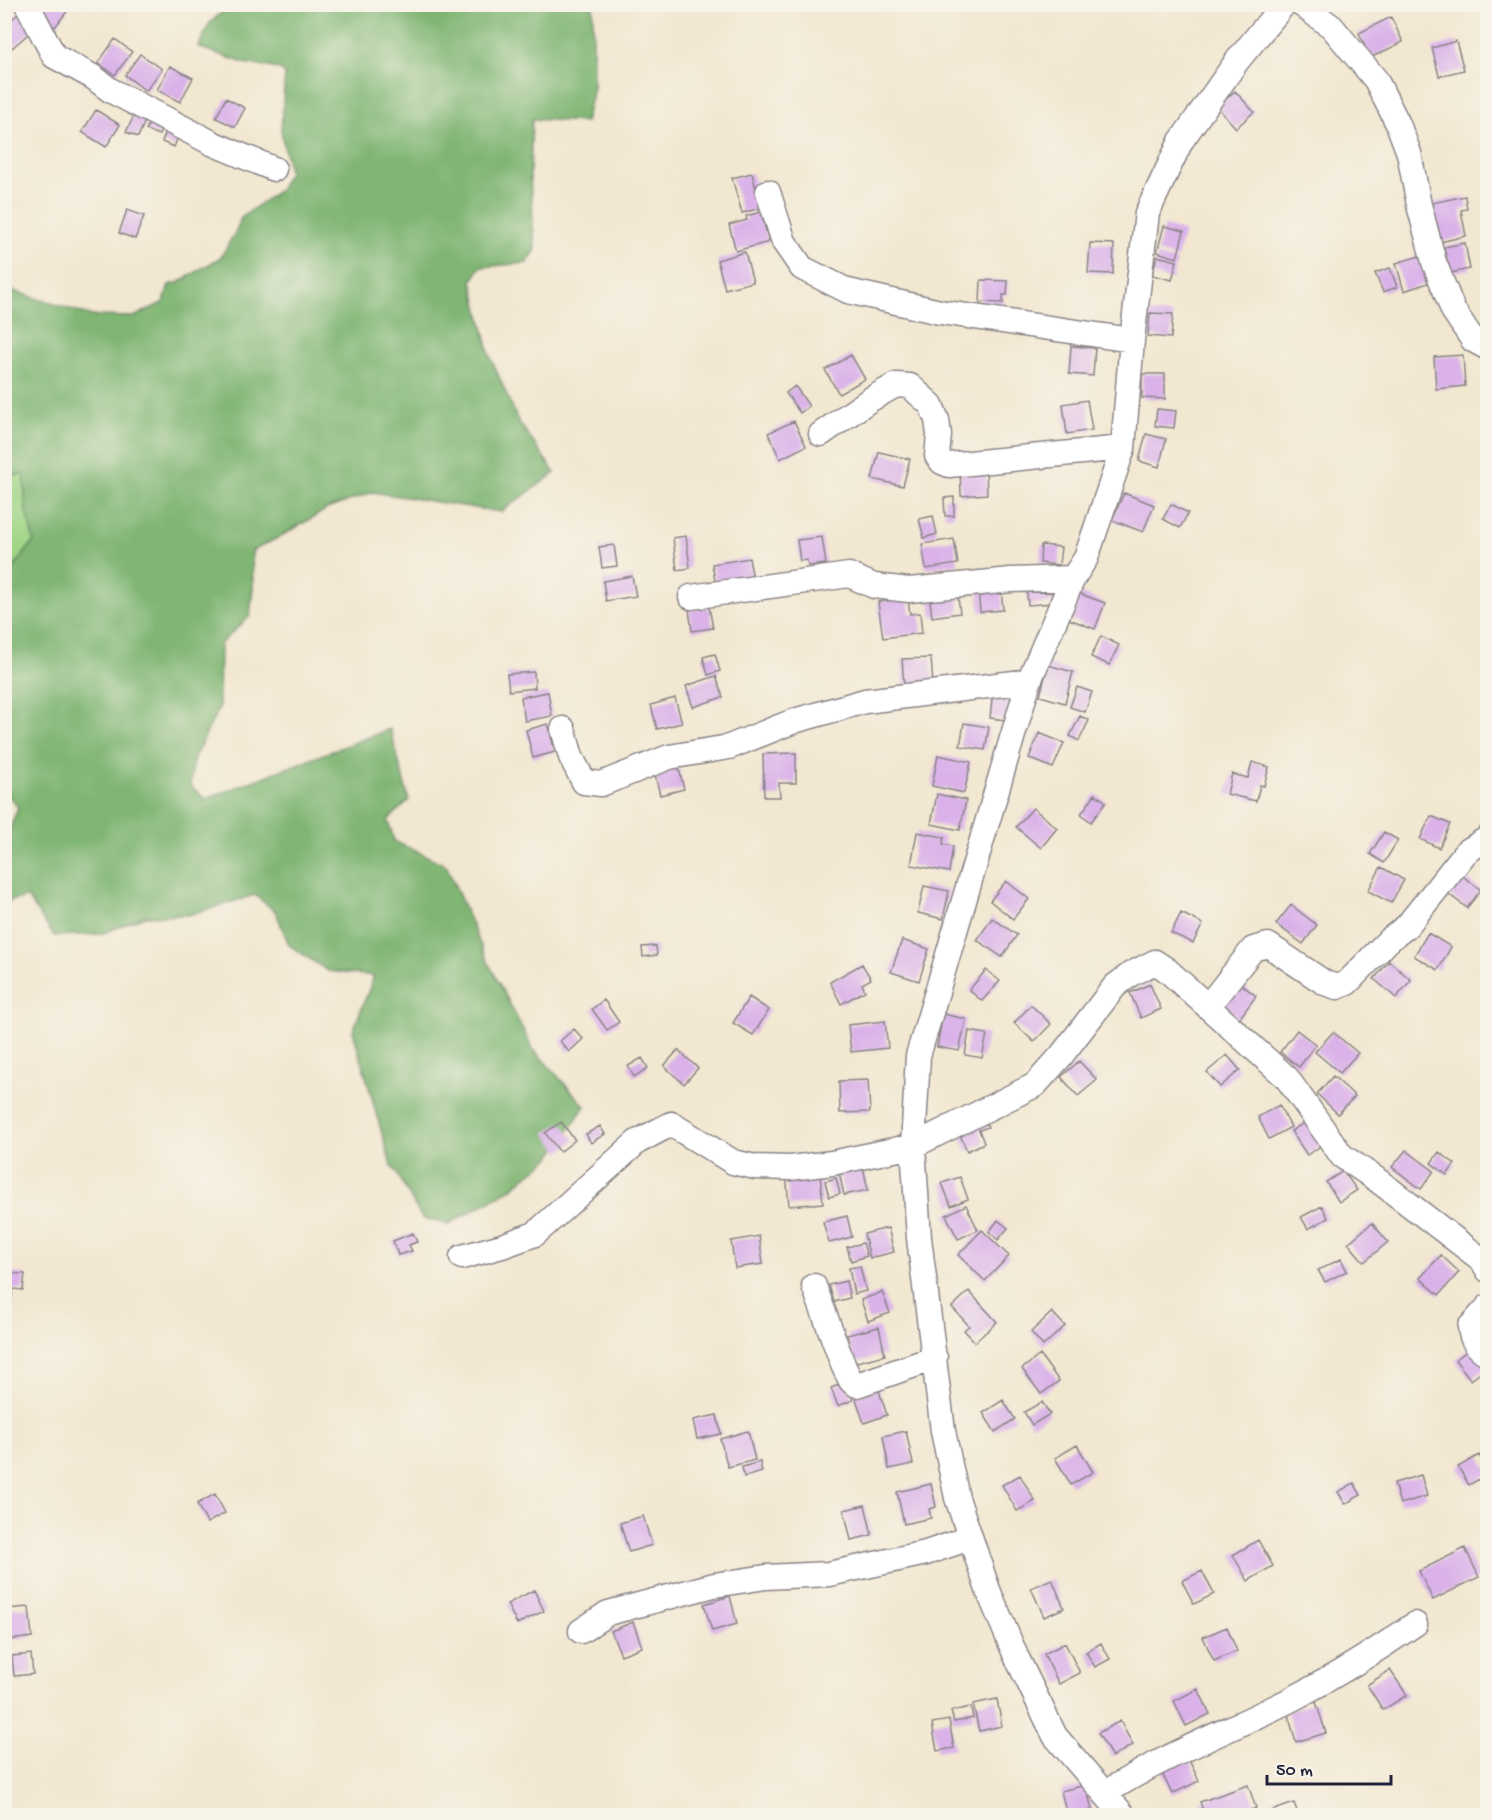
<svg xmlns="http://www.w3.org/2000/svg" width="1492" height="1820" viewBox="0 0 1492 1820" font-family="'Gochi Hand',sans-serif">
	<rect width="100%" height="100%" fill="#f7f3e8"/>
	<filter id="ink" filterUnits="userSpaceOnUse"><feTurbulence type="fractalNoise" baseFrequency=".0167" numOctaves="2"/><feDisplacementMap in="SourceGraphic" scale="12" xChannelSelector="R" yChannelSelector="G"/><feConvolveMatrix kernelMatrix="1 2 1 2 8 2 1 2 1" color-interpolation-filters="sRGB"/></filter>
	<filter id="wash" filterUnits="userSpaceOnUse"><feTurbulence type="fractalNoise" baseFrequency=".008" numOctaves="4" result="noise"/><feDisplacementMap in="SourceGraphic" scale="24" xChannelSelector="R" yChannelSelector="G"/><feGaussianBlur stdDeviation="1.35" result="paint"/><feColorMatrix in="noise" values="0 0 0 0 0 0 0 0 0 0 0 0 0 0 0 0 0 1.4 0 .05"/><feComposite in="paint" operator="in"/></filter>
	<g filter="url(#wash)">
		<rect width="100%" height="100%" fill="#f2e7d0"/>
		<path fill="#a0d586" stroke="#617c60" stroke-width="1.5" d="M 24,474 L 26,511 L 34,541 L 5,579 L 5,476 Z"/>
		<path fill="#80b673" stroke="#516c57" stroke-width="1.5" d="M 230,5 L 593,5 L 593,89 L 585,122 L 532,119 L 530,176 L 535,251 L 527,263 L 480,267 L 472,281 L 490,356 L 518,421 L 555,473 L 501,512 L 373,492 L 327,509 L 283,535 L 252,551 L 253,588 L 250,616 L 220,644 L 219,708 L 194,758 L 190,785 L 205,799 L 390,729 L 409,800 L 388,820 L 394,841 L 446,865 L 487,960 L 533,1049 L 585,1106 L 551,1157 L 508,1191 L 448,1224 L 422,1218 L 390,1162 L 353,1031 L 374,976 L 328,971 L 289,945 L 276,912 L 255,895 L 188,915 L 145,916 L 101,934 L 54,936 L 27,897 L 5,902 L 5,842 L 18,807 L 5,792 L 5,579 L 34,541 L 26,511 L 24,474 L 5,476 L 4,288 L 92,316 L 134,317 L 164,302 L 169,285 L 178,283 L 221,257 L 237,229 L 241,218 L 279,190 L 289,172 L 281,130 L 285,74 L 280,69 L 244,63 L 198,47 L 210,23 Z"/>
		<g id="blocks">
			<path fill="#dab2e9" d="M 4,4 L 18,4 L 4,15 Z
				M 35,4 L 61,4 L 68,10 L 55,27 L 32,9 Z
				M 19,13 L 33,30 L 12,48 L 4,39 L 4,26 Z
				M 1391,17 L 1403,42 L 1370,58 L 1359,33 Z
				M 115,39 L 132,52 L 115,75 L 98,63 Z
				M 1456,41 L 1464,70 L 1439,76 L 1432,48 Z
				M 140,54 L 162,69 L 146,91 L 125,75 Z
				M 170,66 L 193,78 L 180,102 L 157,90 Z
				M 1235,91 L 1254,112 L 1236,128 L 1217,107 Z
				M 226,98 L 245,108 L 235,127 L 216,118 Z
				M 96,110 L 120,125 L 106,147 L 82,132 Z
				M 134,116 L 145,121 L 138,137 L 126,132 Z
				M 151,117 L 164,122 L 159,135 L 146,130 Z
				M 168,126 L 180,132 L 174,147 L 162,142 Z
				M 752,173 L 761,208 L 742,213 L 732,178 Z
				M 1465,196 L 1467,209 L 1461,210 L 1466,236 L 1440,242 L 1432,203 Z
				M 127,210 L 144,216 L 135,239 L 119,233 Z
				M 761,212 L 769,242 L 736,251 L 729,225 L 747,220 L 746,216 Z
				M 1164,226 L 1184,231 L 1177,258 L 1157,252 Z
				M 1090,243 L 1114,244 L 1113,274 L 1088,273 Z
				M 1465,243 L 1470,269 L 1450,273 L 1444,247 Z
				M 745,252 L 753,282 L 725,289 L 717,260 Z
				M 1157,256 L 1177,261 L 1172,280 L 1152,275 Z
				M 1420,256 L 1428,283 L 1404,291 L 1396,263 Z
				M 1390,268 L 1397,287 L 1383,292 L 1375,273 Z
				M 981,280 L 1008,281 L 1007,295 L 1003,295 L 1003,303 L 980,302 Z
				M 1150,313 L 1173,314 L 1171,338 L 1148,336 Z
				M 1071,346 L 1095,348 L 1093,376 L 1069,374 Z
				M 851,355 L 865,379 L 839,394 L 825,370 Z
				M 1463,355 L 1465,386 L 1436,389 L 1434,357 Z
				M 1142,374 L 1165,374 L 1165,399 L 1142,398 Z
				M 795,386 L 809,406 L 800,413 L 786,393 Z
				M 1087,400 L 1092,430 L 1067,434 L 1063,404 Z
				M 1157,409 L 1176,411 L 1174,428 L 1155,426 Z
				M 794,421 L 806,446 L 780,459 L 768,433 Z
				M 1146,434 L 1166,439 L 1159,467 L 1139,461 Z
				M 879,452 L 910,459 L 903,486 L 872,479 Z
				M 986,468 L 987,494 L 961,496 L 960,469 Z
				M 1124,493 L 1154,505 L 1143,532 L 1112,520 Z
				M 954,497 L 954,516 L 945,516 L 944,498 Z
				M 1171,504 L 1188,513 L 1180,528 L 1163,519 Z
				M 933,516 L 937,534 L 924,538 L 919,519 Z
				M 686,536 L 690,568 L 677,570 L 673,538 Z
				M 822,537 L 826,564 L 808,566 L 807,560 L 800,561 L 797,540 Z
				M 954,539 L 958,564 L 926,569 L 922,544 Z
				M 614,545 L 617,566 L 602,568 L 599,547 Z
				M 1041,545 L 1061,547 L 1059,565 L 1040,563 Z
				M 749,558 L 753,579 L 716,586 L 712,564 Z
				M 632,576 L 636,596 L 606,601 L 603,581 Z
				M 1051,583 L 1053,603 L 1028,605 L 1026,584 Z
				M 1001,586 L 1003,610 L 980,612 L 978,588 Z
				M 957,589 L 960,613 L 932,617 L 929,593 Z
				M 1078,593 L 1105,603 L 1095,629 L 1069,619 Z
				M 908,598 L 910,614 L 920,613 L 922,633 L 883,638 L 878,602 Z
				M 709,607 L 713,628 L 692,631 L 689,610 Z
				M 1101,636 L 1119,645 L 1109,665 L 1091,657 Z
				M 715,654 L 720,671 L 708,675 L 703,657 Z
				M 931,658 L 933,684 L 904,686 L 902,659 Z
				M 1048,665 L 1073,672 L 1065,703 L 1040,696 Z
				M 534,672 L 535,688 L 509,691 L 507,674 Z
				M 716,676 L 723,697 L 693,707 L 686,686 Z
				M 1077,687 L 1092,692 L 1085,712 L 1070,707 Z
				M 993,690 L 1018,693 L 1014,721 L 990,718 Z
				M 548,692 L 552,716 L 525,721 L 521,697 Z
				M 675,698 L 682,723 L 657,729 L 651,705 Z
				M 1080,716 L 1089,720 L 1079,741 L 1070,736 Z
				M 964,723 L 989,727 L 985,750 L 960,746 Z
				M 548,724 L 555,752 L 533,758 L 526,730 Z
				M 1039,733 L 1064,743 L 1053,768 L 1029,758 Z
				M 796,753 L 796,783 L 779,783 L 780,797 L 764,797 L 763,754 Z
				M 938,755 L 971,762 L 964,793 L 932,786 Z
				M 677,761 L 684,789 L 660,795 L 653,767 Z
				M 1252,762 L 1269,767 L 1264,786 L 1260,785 L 1256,801 L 1227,794 L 1232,774 L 1248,778 Z
				M 937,794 L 966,800 L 960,830 L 931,824 Z
				M 1095,794 L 1106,802 L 1091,822 L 1081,814 Z
				M 1033,808 L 1057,828 L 1041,848 L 1016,827 Z
				M 1431,816 L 1450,824 L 1439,848 L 1420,839 Z
				M 917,832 L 944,837 L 943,844 L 953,846 L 949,872 L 911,865 Z
				M 1384,832 L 1398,840 L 1384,863 L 1370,854 Z
				M 1381,867 L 1404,880 L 1391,903 L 1368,891 Z
				M 1456,871 L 1481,890 L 1467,908 L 1442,889 Z
				M 1006,881 L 1029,899 L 1013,919 L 990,901 Z
				M 924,886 L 949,891 L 943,919 L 918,913 Z
				M 1291,905 L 1317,925 L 1303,944 L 1276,924 Z
				M 1181,913 L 1203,924 L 1193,943 L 1171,933 Z
				M 992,918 L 1017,935 L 1002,957 L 977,940 Z
				M 1428,933 L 1451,947 L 1438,970 L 1414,956 Z
				M 902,940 L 929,949 L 919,981 L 891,972 Z
				M 656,946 L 657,955 L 643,957 L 642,947 Z
				M 1389,961 L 1411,980 L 1396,998 L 1374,979 Z
				M 862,964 L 871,979 L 862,984 L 865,991 L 841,1004 L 830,982 Z
				M 986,970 L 1000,981 L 982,1001 L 969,990 Z
				M 1236,980 L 1256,996 L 1239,1019 L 1218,1003 Z
				M 1150,984 L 1161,1009 L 1141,1018 L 1130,993 Z
				M 749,997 L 769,1010 L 753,1035 L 733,1023 Z
				M 604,1000 L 619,1022 L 607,1030 L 592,1009 Z
				M 1031,1005 L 1051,1024 L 1034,1042 L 1014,1023 Z
				M 943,1014 L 966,1019 L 959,1051 L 937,1047 Z
				M 885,1021 L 888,1048 L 851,1052 L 848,1025 Z
				M 574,1029 L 583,1039 L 569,1052 L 560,1041 Z
				M 1297,1030 L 1316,1045 L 1299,1067 L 1280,1052 Z
				M 969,1031 L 987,1034 L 982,1058 L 965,1055 Z
				M 1333,1032 L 1358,1053 L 1340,1073 L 1315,1052 Z
				M 678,1050 L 698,1068 L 684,1084 L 664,1066 Z
				M 1227,1055 L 1240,1070 L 1220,1087 L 1207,1072 Z
				M 642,1058 L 648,1068 L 634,1077 L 628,1066 Z
				M 1079,1061 L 1097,1080 L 1078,1096 L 1061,1077 Z
				M 1333,1076 L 1355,1096 L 1338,1114 L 1317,1094 Z
				M 868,1080 L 870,1112 L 840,1113 L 839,1081 Z
				M 1279,1105 L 1291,1127 L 1269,1139 L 1258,1117 Z
				M 983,1117 L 988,1127 L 979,1130 L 984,1143 L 967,1151 L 957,1128 Z
				M 1310,1119 L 1325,1143 L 1307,1155 L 1291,1131 Z
				M 561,1122 L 575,1140 L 560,1152 L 545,1133 Z
				M 600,1126 L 605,1134 L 591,1143 L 586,1134 Z
				M 1406,1150 L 1434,1171 L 1421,1189 L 1392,1167 Z
				M 1439,1152 L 1455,1164 L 1447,1175 L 1431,1163 Z
				M 862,1162 L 868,1190 L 844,1195 L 838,1167 Z
				M 1343,1171 L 1357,1190 L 1339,1202 L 1326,1182 Z
				M 786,1173 L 820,1174 L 823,1203 L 789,1206 Z
				M 960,1177 L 968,1199 L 951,1206 L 942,1183 Z
				M 836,1178 L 840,1194 L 829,1197 L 825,1181 Z
				M 966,1205 L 978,1230 L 958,1239 L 946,1215 Z
				M 1322,1206 L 1328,1218 L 1308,1229 L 1301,1217 Z
				M 847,1216 L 852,1237 L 829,1243 L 823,1222 Z
				M 998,1220 L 1008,1228 L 998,1240 L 989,1232 Z
				M 1372,1223 L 1388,1242 L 1364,1262 L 1348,1243 Z
				M 888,1228 L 894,1252 L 870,1258 L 864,1234 Z
				M 982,1230 L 1009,1256 L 985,1281 L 958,1255 Z
				M 413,1233 L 417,1242 L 409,1245 L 412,1251 L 398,1255 L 393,1241 Z
				M 759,1236 L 763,1264 L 735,1268 L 731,1241 Z
				M 863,1243 L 867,1256 L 851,1261 L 847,1247 Z
				M 1441,1255 L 1459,1272 L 1439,1295 L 1420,1278 Z
				M 1341,1259 L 1347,1271 L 1325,1282 L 1318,1270 Z
				M 860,1266 L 866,1291 L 854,1294 L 849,1268 Z
				M 4,1273 L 25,1274 L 23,1290 L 13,1289 L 11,1306 L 4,1305 Z
				M 846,1281 L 850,1298 L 834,1302 L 829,1285 Z
				M 969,1291 L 997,1322 L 975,1342 L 964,1330 L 969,1326 L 952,1307 Z
				M 882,1292 L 890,1313 L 868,1321 L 861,1300 Z
				M 1052,1312 L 1065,1326 L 1043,1346 L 1031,1332 Z
				M 879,1327 L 885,1355 L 853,1363 L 847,1335 Z
				M 1473,1346 L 1488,1364 L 1488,1367 L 1471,1380 L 1455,1360 Z
				M 1040,1355 L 1059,1381 L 1041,1394 L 1022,1369 Z
				M 846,1382 L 853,1400 L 838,1406 L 831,1388 Z
				M 878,1388 L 887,1415 L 864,1423 L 855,1396 Z
				M 1003,1400 L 1015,1419 L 995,1432 L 983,1413 Z
				M 1042,1402 L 1050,1414 L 1032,1425 L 1024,1412 Z
				M 717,1415 L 721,1434 L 697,1439 L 693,1420 Z
				M 748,1431 L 755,1460 L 728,1467 L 720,1439 Z
				M 906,1431 L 913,1464 L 889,1469 L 883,1436 Z
				M 1077,1445 L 1093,1472 L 1071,1485 L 1055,1458 Z
				M 1479,1455 L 1488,1470 L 1488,1474 L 1469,1485 L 1458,1467 Z
				M 760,1462 L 762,1472 L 744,1477 L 742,1467 Z
				M 1020,1475 L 1035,1501 L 1017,1511 L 1002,1485 Z
				M 1421,1475 L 1427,1496 L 1400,1504 L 1394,1483 Z
				M 1354,1483 L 1361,1495 L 1345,1504 L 1338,1492 Z
				M 931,1484 L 936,1507 L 929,1509 L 931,1518 L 904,1524 L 897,1492 Z
				M 215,1494 L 225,1513 L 207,1523 L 197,1504 Z
				M 865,1505 L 872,1535 L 851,1540 L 844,1510 Z
				M 643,1516 L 652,1545 L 629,1552 L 620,1523 Z
				M 1258,1540 L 1273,1566 L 1248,1581 L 1233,1555 Z
				M 1465,1548 L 1479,1577 L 1433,1600 L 1419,1571 Z
				M 1202,1571 L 1214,1594 L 1194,1604 L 1182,1581 Z
				M 1052,1579 L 1064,1608 L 1044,1617 L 1031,1588 Z
				M 534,1590 L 544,1611 L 517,1624 L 507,1604 Z
				M 730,1596 L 737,1624 L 712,1631 L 704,1604 Z
				M 29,1607 L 32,1637 L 9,1640 L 6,1609 Z
				M 633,1622 L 642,1647 L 621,1655 L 611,1631 Z
				M 1227,1627 L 1237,1651 L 1214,1661 L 1203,1637 Z
				M 1065,1643 L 1080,1673 L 1059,1684 L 1044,1654 Z
				M 1101,1643 L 1110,1659 L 1095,1667 L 1086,1652 Z
				M 31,1654 L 33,1674 L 14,1676 L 12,1656 Z
				M 1390,1670 L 1407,1695 L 1383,1710 L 1367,1685 Z
				M 1198,1689 L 1210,1714 L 1186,1726 L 1174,1701 Z
				M 997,1699 L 1002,1726 L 979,1731 L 973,1704 Z
				M 1316,1702 L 1326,1733 L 1296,1742 L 1287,1711 Z
				M 971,1707 L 973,1718 L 954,1722 L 951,1711 Z
				M 949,1720 L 954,1748 L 937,1751 L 932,1723 Z
				M 1120,1721 L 1133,1745 L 1112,1757 L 1098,1733 Z
				M 1187,1756 L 1199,1781 L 1172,1794 L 1160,1769 Z
				M 1086,1785 L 1092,1810 L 1067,1816 L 1061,1791 Z
				M 1248,1785 L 1256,1808 L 1235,1816 L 1205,1816 L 1200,1802 Z
				M 1294,1803 L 1299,1816 L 1260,1816 L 1260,1815 Z"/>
		</g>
	</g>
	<g filter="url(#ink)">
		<use href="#blocks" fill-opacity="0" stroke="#8a8486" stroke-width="1.5"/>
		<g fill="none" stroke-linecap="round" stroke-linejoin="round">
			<defs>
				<path id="minor" d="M 27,4 L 54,56 L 93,77 L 110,90 L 214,144 L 274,169
					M 1301,4 L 1332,27 L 1376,80 L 1398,124 L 1409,153 L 1419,205 L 1434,262 L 1453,310 L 1473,340 L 1488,348
					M 768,192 L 784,242 L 802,268 L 848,291 L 940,312 L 1132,340
					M 821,434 L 871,399 L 896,385 L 910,386 L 931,405 L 937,420 L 939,435 L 937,456 L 942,462 L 949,465 L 1123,448
					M 691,597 L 849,575 L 874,586 L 909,590 L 1011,580 L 1073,578
					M 563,729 L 571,757 L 584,782 L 601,784 L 669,757 L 729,747 L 794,721 L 865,701 L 1029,681
					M 1208,1006 L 1253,949 L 1268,945 L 1325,983 L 1337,987 L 1347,983 L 1389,940 L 1407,926 L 1466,852 L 1488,838
					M 462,1257 L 502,1246 L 535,1234 L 637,1142 L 671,1124 L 733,1162 L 755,1167 L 790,1168 L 832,1163 L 913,1146 L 1035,1085 L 1061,1056 L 1115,986 L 1131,974 L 1155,962 L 1167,970 L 1287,1078 L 1342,1156 L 1376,1179 L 1482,1260 L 1488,1270
					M 814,1286 L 844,1367 L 851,1381 L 857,1385 L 935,1358
					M 1488,1307 L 1470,1327 C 1471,1339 1477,1348 1488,1354
					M 581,1631 L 608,1613 L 714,1585 L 766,1577 L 829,1574 L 926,1553 L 970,1538
					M 1105,1793 C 1164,1755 1231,1730 1294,1698 C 1336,1676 1376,1651 1415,1624
					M 1124,1816 L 1055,1736 L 1016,1656 L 988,1590 L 957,1498 L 943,1431 L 919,1238 L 913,1146 L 918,1056 L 1029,681 L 1073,578 L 1086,558 L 1123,448 L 1132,340 L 1147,213 L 1181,141 L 1237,61 L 1284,4"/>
			</defs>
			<use href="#minor" stroke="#8a8486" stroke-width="27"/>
			<use href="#minor" stroke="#fff" stroke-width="24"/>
		</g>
	</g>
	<rect width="1492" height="1820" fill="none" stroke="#f7f3e8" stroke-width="24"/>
	<path d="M1267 1775v9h124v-9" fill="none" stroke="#22223b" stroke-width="3"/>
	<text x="1276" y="1775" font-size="18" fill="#22223b" stroke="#f7f3e8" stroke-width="4.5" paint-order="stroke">50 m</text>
</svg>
